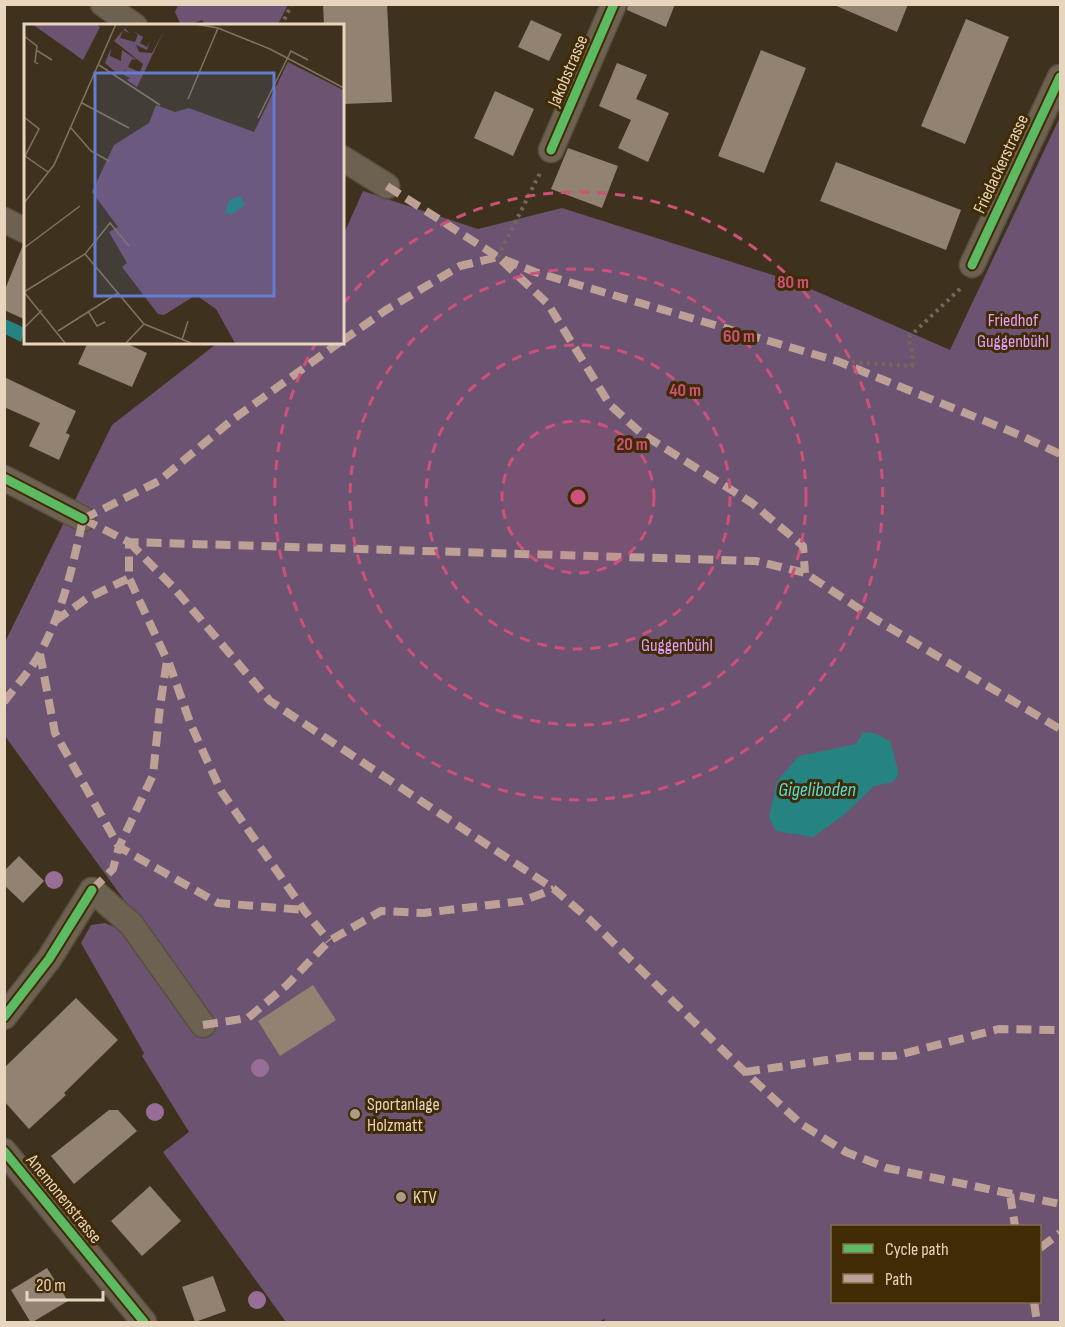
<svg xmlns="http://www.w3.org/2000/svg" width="1065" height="1327" viewBox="0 0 1065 1327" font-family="'Sofia Sans Condensed',sans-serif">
	<rect width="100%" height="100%" fill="#3e321e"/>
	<path fill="#6d5372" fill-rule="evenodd" d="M 178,5 L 178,4 L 288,5 L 277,26 L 205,25 L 202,20 L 189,25 L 181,25 L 175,12 Z
		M 1060,117 L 1060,1322 L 606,1322 L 604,1319 L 598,1322 L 286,1322 L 163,1152 L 189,1132 L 142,1056 L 144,1053 L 81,943 L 91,925 L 105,923 L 121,930 L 138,919 L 5,736 L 4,644 L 112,425 L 215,345 L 222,342 L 342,342 L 342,238 L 363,191 L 478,229 L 562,208 L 795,282 L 950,350 ZM 832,1226 L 1040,1226 L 1040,1302 L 832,1302 Z"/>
	<path fill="#258382" d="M 5,319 L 25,328 L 21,342 L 5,334 Z
		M 863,732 L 874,733 L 890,741 L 899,774 L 893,782 L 874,786 L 844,815 L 813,837 L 776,831 L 769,818 L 777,781 L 799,756 L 856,744 Z"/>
	<path fill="#918272" d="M 323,4 L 387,4 L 392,102 L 344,104 L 342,26 L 324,26 Z
		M 628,4 L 675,4 L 666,27 L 627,10 Z
		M 832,4 L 908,4 L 897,32 Z
		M 966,19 L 1009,37 L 965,144 L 921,126 Z
		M 531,20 L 562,34 L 549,61 L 518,47 Z
		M 761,50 L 806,68 L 764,173 L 718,156 Z
		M 617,63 L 647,75 L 636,99 L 669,113 L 648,162 L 618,148 L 631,120 L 599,106 Z
		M 495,91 L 534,109 L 513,156 L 474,138 Z
		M 568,148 L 618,166 L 602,208 L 551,189 Z
		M 836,162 L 961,210 L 946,250 L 820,201 Z
		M 23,245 L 26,245 L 26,320 L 4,310 L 4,292 Z
		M 88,342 L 123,342 L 147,353 L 132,387 L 78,364 Z
		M 4,377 L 76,411 L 66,433 L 70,435 L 59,460 L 29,446 L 40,423 L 4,407 Z
		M 19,856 L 44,881 L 23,903 L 4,885 L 4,871 Z
		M 313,985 L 336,1020 L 280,1056 L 258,1021 Z
		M 76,998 L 118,1040 L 64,1093 L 66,1095 L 29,1129 L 4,1101 L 4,1068 Z
		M 109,1110 L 118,1110 L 137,1131 L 74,1184 L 51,1156 Z
		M 150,1186 L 181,1221 L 142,1256 L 111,1221 Z
		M 47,1268 L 68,1301 L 31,1323 L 11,1290 Z
		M 213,1276 L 226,1311 L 195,1322 L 182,1287 Z"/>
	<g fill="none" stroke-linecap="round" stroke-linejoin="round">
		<defs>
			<path id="minor" d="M 103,4 L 135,26
				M 551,150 L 614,4
				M 342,158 L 387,186
				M 4,220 L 26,231
				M 972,265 L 1060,77
				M 4,478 L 83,519
				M 4,1017 L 49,959 L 92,890 L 131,924 L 203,1025
				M 4,1151 L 144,1322"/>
		</defs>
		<use href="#minor" stroke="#5a4f3f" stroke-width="27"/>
		<path stroke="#73685a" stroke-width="4" stroke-dasharray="3 4.5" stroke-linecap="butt" d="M 281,26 L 292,4
			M 498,257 L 541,171
			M 837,361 L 912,366 L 913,354 L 908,338 L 962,287"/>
		<use href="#minor" stroke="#6d6251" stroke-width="24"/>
		<path stroke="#bda197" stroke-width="8" stroke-dasharray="15 8" stroke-linecap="butt" d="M 387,186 L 498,257 L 535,272 L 837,361 L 1022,436 L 1060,454
			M 342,341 L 386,310 L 460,266 L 498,257 L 548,304 L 610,405 L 641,433 L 752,503 L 803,546 L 805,573
			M 83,519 L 129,542 L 756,561 L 805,573 L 875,619 L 1060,729
			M 83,519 L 159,481 L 232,420 L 340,342
			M 129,542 L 174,588 L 270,701 L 554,889 L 590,920 L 745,1072 L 801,1124 L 846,1152 L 887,1168 L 1060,1204
			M 55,621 L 86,599 L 129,578
			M 40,654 L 55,733 L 119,847 L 218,903 L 304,910
			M 169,663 L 191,725 L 221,791 L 304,910 L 329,941
			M 4,702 C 16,686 31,670 40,653 C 63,611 73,565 83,519
			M 92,890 L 113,869 L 119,847 L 153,775 L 160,707 L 167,660 L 129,578 L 129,542
			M 203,1025 L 248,1018 L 287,985 L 329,941 L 381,911 L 424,913 L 522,901 L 554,889
			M 745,1072 L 854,1056 L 894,1056 L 999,1029 L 1060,1030
			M 1010,1194 L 1015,1226
			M 1040,1248 L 1060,1233
			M 1034,1302 L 1037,1322"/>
		<defs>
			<path id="cycleway" d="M 551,150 L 614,4
				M 972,265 L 1060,77
				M 4,478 L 83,519
				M 4,1017 L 49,959 L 92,890
				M 4,1151 L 144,1322"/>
		</defs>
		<use href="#cycleway" stroke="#412b04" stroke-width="13"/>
		<use href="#cycleway" stroke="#5cba63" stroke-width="9"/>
	</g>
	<g fill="#986e98">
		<circle cx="54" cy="880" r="9"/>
		<circle cx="260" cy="1068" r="9"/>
		<circle cx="155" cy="1112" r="9"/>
		<circle cx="257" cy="1300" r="9"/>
	</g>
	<circle cx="578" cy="497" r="76" fill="#cd5178" fill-opacity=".12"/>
	<g fill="none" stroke="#cd5178" stroke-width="3" stroke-dasharray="10 8">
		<circle cx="578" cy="497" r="76"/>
		<circle cx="578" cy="497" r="152"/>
		<circle cx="578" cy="497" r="228"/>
		<path d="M343 304A304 304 0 1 1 316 343"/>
	</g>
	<g fill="#ac9c85" stroke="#412b04" stroke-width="2">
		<circle cx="355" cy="1114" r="6"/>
		<circle cx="401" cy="1197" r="6"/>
	</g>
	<g text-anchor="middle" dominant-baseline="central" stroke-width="6" stroke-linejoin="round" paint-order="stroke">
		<g font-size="18" fill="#e7d5bd" stroke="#412b04">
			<text transform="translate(568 71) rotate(-67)">Jakobstrasse</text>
			<text transform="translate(1001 164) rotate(-65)">Friedackerstrasse</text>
			<text transform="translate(64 1199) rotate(51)">Anemonenstrasse</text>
		</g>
		<g font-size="18" fill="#e2a0fc" stroke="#412b04">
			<text x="1013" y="320">Friedhof<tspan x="1013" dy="21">Guggenbühl</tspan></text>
			<text x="677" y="645">Guggenbühl</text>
		</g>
		<g font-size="18" fill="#e7d5bd" stroke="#412b04" text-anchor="start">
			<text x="367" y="1104">Sportanlage<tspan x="367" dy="21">Holzmatt</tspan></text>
			<text x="413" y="1197">KTV</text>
		</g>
		<g font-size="20" font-style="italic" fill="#58dcdd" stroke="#412b04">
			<text x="817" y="790">Gigeliboden</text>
		</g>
	</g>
	<g transform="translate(24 24)">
		<rect width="320" height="320" fill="#3e321e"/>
		<path d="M 8,0 L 71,0 L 76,3 L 59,36 ZM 101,4 L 105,9 L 99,6 L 96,14 L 111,18 L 114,11 L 109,7 L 119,13 L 116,19 L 123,23 L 126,17 L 123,26 L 112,21 L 115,28 L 128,29 L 140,7 L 113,63 L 103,56 L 106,54 L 100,51 L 102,46 L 95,51 L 81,39 L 87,24 L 86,32 L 97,37 L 98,26 L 113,36 L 108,35 L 104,43 L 116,48 L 119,40 L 90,17 ZM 264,38 L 319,66 L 319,319 L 211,319 L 192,285 L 172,271 L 140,291 L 134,290 L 98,243 L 103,239 L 85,208 L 94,203 L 68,168 L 90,121 L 125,99 L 132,81 L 151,88 L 165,84 L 230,108 Z" fill="#6d5372"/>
		<path d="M 216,172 L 221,181 L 208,190 L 201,189 L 205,176 Z" fill="#258382"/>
		<path fill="none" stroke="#82735e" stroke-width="1.5" d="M 171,0 L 194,4 L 246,25 L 320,64M 0,12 L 13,22 L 11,38 L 14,40M 12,26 L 28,36M 75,41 L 136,81M 164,75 L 194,4M 58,79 L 105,104M 0,93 L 15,105 L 1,132 L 24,148M 234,94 L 267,27 L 284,36M 47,104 L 67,127 L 85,137M 0,179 L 30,141 L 92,0M 0,224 L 56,182M 61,230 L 120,300 L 167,319M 0,268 L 61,230 L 86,199 L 105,222M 0,268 L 41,319M 64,287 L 73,302 L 81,298M 1,303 L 18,286M 34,307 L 94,269M 158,316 L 164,297M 102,319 L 120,300"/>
		<path fill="#647dcf" fill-opacity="0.15" stroke="#647dcf" stroke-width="3" d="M 71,49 L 250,49 L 250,272 L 71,272 Z"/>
		<rect width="320" height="320" fill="none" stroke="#e7d5bd" stroke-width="3"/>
	</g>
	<circle cx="578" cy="497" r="9" fill="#cd5178" stroke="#412b04" stroke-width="3"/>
	<g font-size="18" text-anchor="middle" font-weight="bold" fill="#cd5178" stroke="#412b04" stroke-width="6" stroke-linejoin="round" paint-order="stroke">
		<text x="793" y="288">80 m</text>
		<text x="739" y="342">60 m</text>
		<text x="685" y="396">40 m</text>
		<text x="632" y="450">20 m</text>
	</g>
	<rect width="1065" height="1327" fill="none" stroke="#e7d5bd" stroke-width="12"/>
	<rect x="831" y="1225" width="210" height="78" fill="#412b04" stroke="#836f4e" stroke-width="1.5"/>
	<rect x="843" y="1244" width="30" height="9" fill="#5cba63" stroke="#836f4e" stroke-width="1.5"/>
	<text x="885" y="1255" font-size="18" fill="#e7d5bd">Cycle path</text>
	<rect x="843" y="1274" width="30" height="9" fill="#bda197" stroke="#836f4e" stroke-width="1.5"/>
	<text x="885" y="1285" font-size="18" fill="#e7d5bd">Path</text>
	<path d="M27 1291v9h76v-9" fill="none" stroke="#e7d5bd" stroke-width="3"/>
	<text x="36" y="1291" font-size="18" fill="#e7d5bd" stroke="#412b04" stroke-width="4.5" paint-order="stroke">20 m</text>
</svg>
